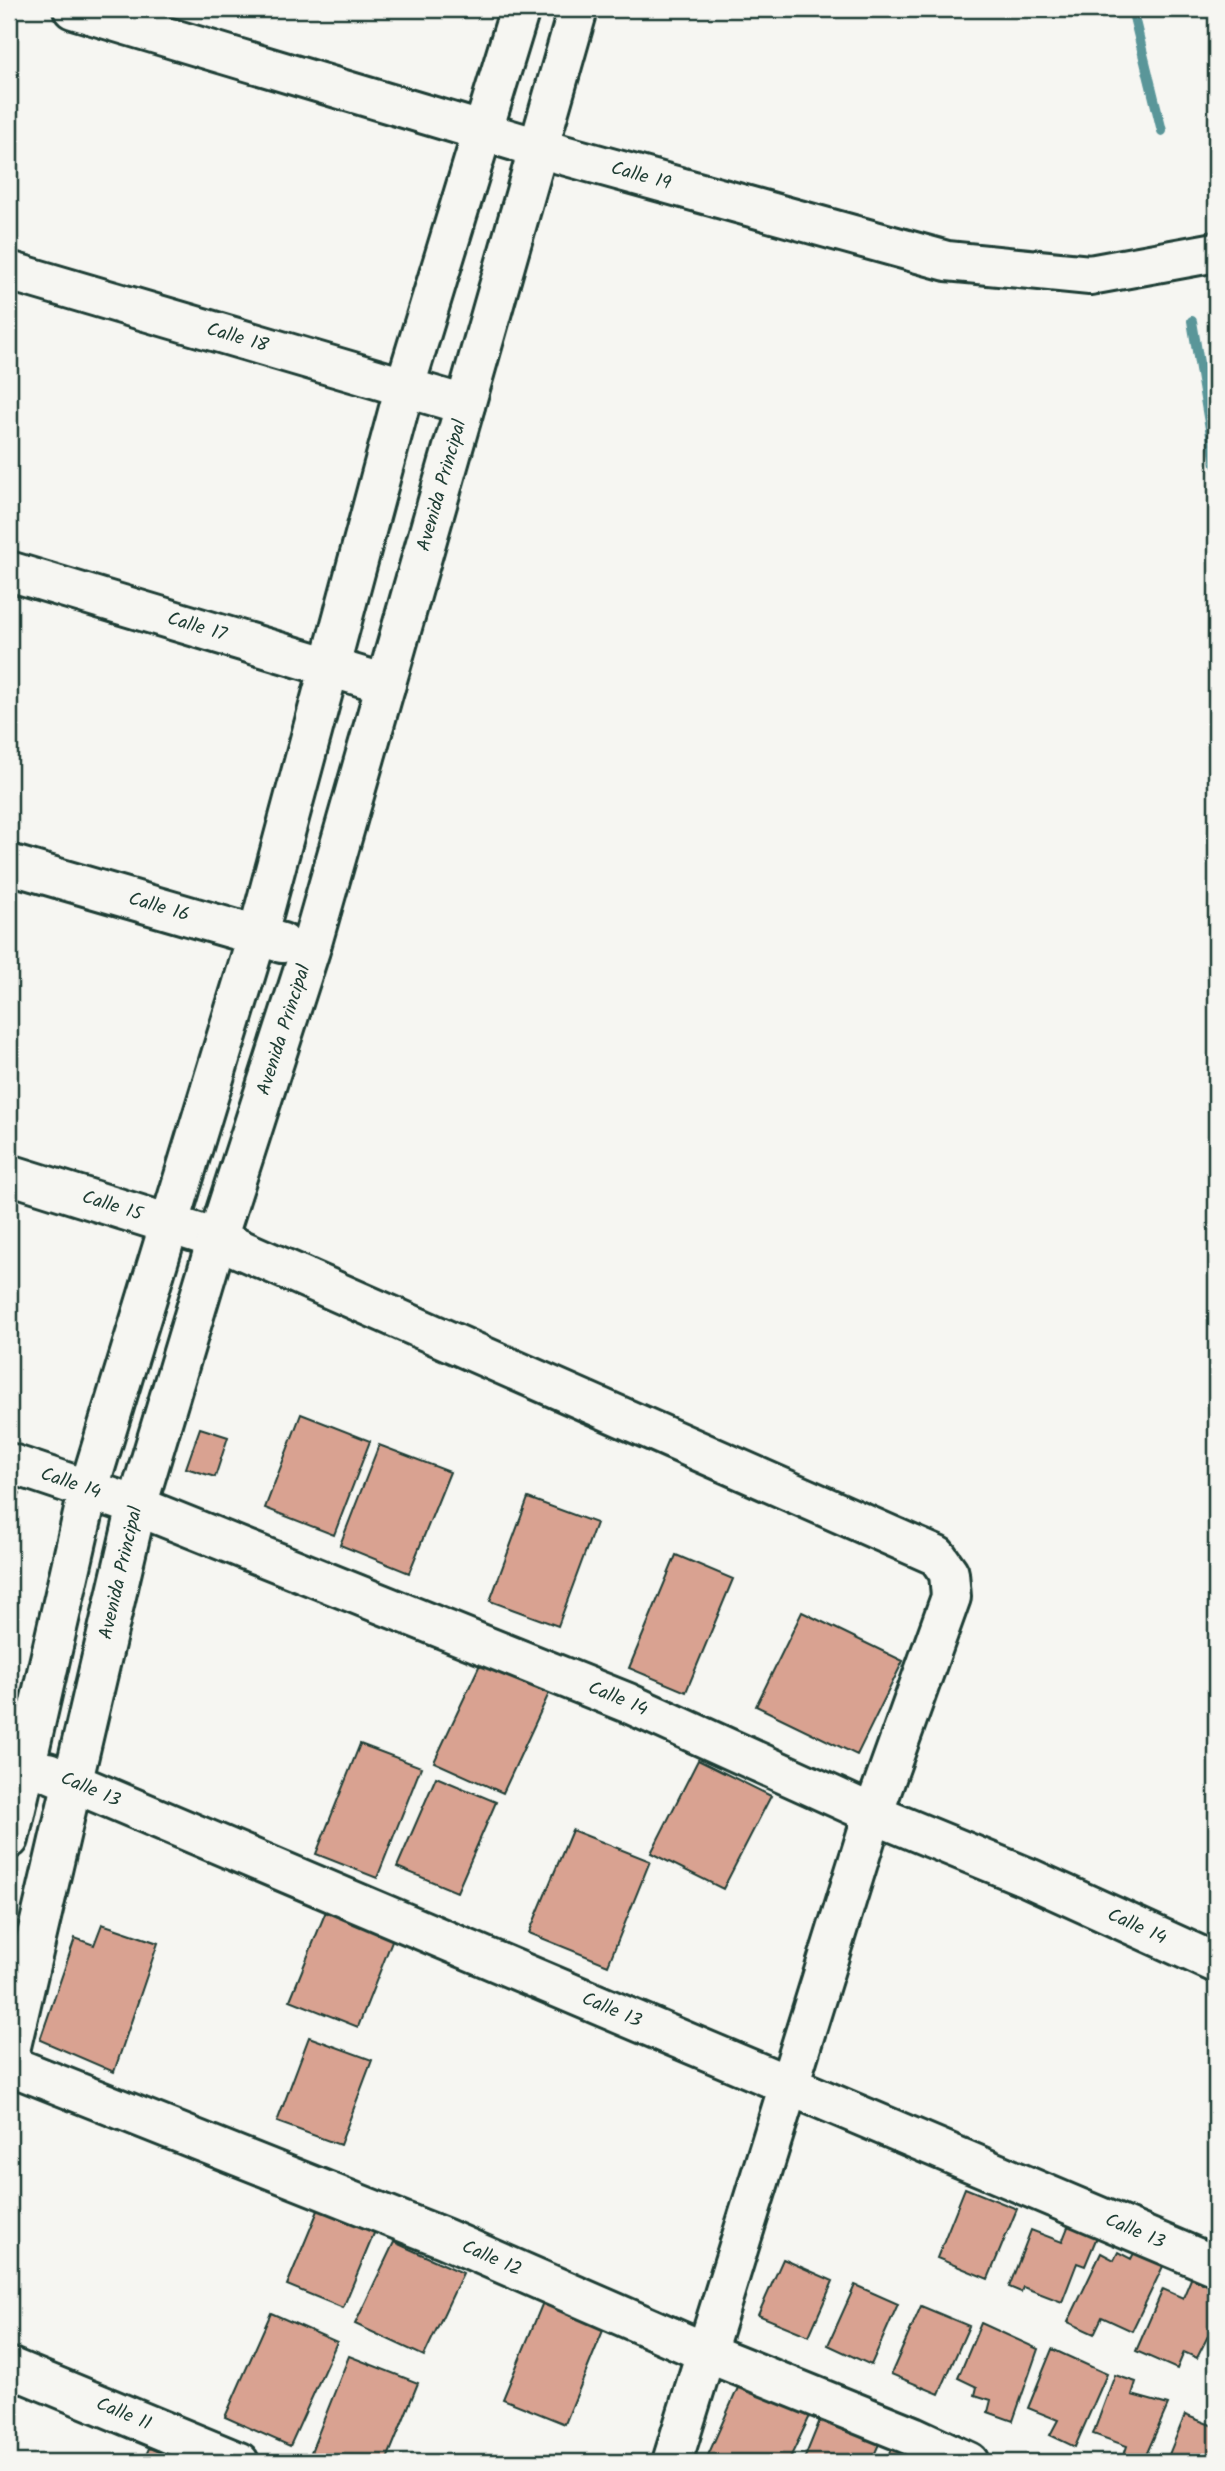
<svg xmlns="http://www.w3.org/2000/svg" width="1225" height="2471" viewBox="0 0 1225 2471" font-family="Kalam,sans-serif">
	<rect width="100%" height="100%" fill="#f6f6f2"/>
	<filter id="ink" filterUnits="userSpaceOnUse"><feTurbulence type="fractalNoise" baseFrequency=".0143" numOctaves="2"/><feDisplacementMap in="SourceGraphic" scale="14" xChannelSelector="R" yChannelSelector="G"/><feConvolveMatrix kernelMatrix="1 2 1 2 8 2 1 2 1" color-interpolation-filters="sRGB"/></filter>
	<g filter="url(#ink)">
		<g fill="none" stroke-linecap="round" stroke-linejoin="round">
			<path stroke="#5a9699" stroke-width="10" d="M 1132,9 L 1162,131
				M 1192,321 L 1216,465"/>
		</g>
		<path fill="#d9a291" stroke="#1f3d34" stroke-width="2" d="M 301,1414 L 370,1441 L 334,1535 L 265,1508 Z
			M 200,1428 L 228,1437 L 215,1477 L 186,1468 Z
			M 379,1445 L 450,1472 L 409,1573 L 340,1545 Z
			M 9,1488 L 20,1493 L 9,1523 Z
			M 528,1498 L 596,1523 L 558,1626 L 490,1601 Z
			M 676,1555 L 733,1579 L 686,1692 L 629,1668 Z
			M 802,1612 L 903,1661 L 857,1755 L 756,1706 Z
			M 483,1658 L 551,1689 L 503,1793 L 434,1762 Z
			M 360,1744 L 421,1767 L 377,1878 L 316,1854 Z
			M 698,1760 L 771,1796 L 723,1889 L 651,1853 Z
			M 436,1777 L 496,1802 L 457,1892 L 397,1867 Z
			M 572,1830 L 650,1861 L 608,1965 L 529,1933 Z
			M 326,1911 L 393,1938 L 358,2027 L 290,2000 Z
			M 102,1924 L 158,1943 L 114,2072 L 40,2040 L 75,1938 L 94,1945 Z
			M 309,2037 L 372,2060 L 340,2145 L 277,2122 Z
			M 965,2188 L 1017,2209 L 988,2279 L 937,2258 Z
			M 319,2208 L 375,2231 L 343,2308 L 287,2285 Z
			M 1070,2222 L 1099,2232 L 1085,2266 L 1077,2263 L 1062,2302 L 1023,2287 L 1021,2292 L 1009,2287 L 1031,2230 L 1062,2242 Z
			M 394,2242 L 463,2273 L 424,2356 L 355,2324 Z
			M 1137,2247 L 1166,2260 L 1132,2331 L 1102,2317 L 1094,2334 L 1068,2322 L 1101,2253 L 1114,2260 L 1118,2252 L 1131,2259 Z
			M 783,2259 L 833,2281 L 809,2336 L 758,2315 Z
			M 1193,2274 L 1216,2284 L 1216,2320 L 1197,2358 L 1184,2352 L 1177,2369 L 1136,2351 L 1163,2289 L 1183,2298 Z
			M 855,2285 L 898,2304 L 871,2365 L 828,2345 Z
			M 543,2302 L 604,2328 L 565,2424 L 503,2399 Z
			M 921,2306 L 969,2326 L 939,2394 L 891,2374 Z
			M 271,2313 L 337,2342 L 290,2446 L 225,2417 Z
			M 981,2323 L 1038,2349 L 1013,2421 L 988,2412 L 991,2400 L 975,2395 L 977,2387 L 958,2378 Z
			M 1052,2349 L 1107,2374 L 1075,2447 L 1050,2435 L 1058,2420 L 1028,2408 Z
			M 349,2356 L 418,2383 L 386,2462 L 336,2462 L 311,2452 Z
			M 1115,2375 L 1136,2382 L 1132,2395 L 1168,2405 L 1143,2462 L 1123,2458 L 1127,2446 L 1093,2434 Z
			M 740,2383 L 810,2416 L 788,2462 L 705,2462 Z
			M 1185,2415 L 1216,2427 L 1216,2445 L 1209,2462 L 1166,2462 Z
			M 820,2420 L 879,2444 L 871,2462 L 803,2462 Z
			M 149,2448 L 184,2462 L 143,2462 Z
			M 891,2449 L 924,2462 L 885,2462 Z"/>
		<g fill="none" stroke-linecap="round" stroke-linejoin="round">
			<defs>
				<g id="minor">
					<path id="s1" d="M 73,9 L 538,148 L 947,261 L 1090,275 L 1216,252"/>
					<path id="s2" d="M 9,271 L 465,405"/>
					<path id="s3" d="M 9,571 L 386,684"/>
					<path id="s4" d="M 9,864 L 282,943"/>
					<path id="s5" d="M 9,1174 L 217,1239 L 937,1556 L 949,1573 L 951,1597 L 873,1814 L 672,2462"/>
					<path id="s6" d="M 9,1463 L 137,1506 L 628,1703 L 873,1814 L 1029,1878 L 1216,1963"/>
					<path id="s7" d="M 48,1772 L 1216,2266"/>
					<path d="M 9,1839 L 89,1488 L 257,937 L 405,386 L 520,9"/>
					<path id="s8" d="M 9,2055 L 137,1506 L 217,1239 L 310,950 L 578,9"/>
					<path id="s9" d="M 9,2065 L 444,2238 L 705,2352 L 913,2436 L 969,2462"/>
					<path id="s10" d="M 9,2367 L 239,2462"/>
				</g>
			</defs>
			<use href="#minor" stroke="#1f3d34" stroke-width="44"/>
			<use href="#minor" stroke="#f6f6f2" stroke-width="38"/>
		</g>
	</g>
	<g text-anchor="middle" dominant-baseline="central" stroke-width="7" stroke-linejoin="round" paint-order="stroke">
		<g font-size="19" fill="#1f3d34" stroke="#f6f6f2">
			<text stroke="none"><textPath href="#s1" startOffset="592">Calle 19</textPath></text>
			<text stroke="none"><textPath href="#s2" startOffset="238">Calle 18</textPath></text>
			<text stroke="none"><textPath href="#s8" startOffset="1629">Avenida Principal</textPath></text>
			<text stroke="none"><textPath href="#s3" startOffset="196">Calle 17</textPath></text>
			<text stroke="none"><textPath href="#s4" startOffset="156">Calle 16</textPath></text>
			<text stroke="none"><textPath href="#s8" startOffset="1062">Avenida Principal</textPath></text>
			<text stroke="none"><textPath href="#s5" startOffset="108">Calle 15</textPath></text>
			<text stroke="none"><textPath href="#s6" startOffset="65">Calle 14</textPath></text>
			<text stroke="none"><textPath href="#s8" startOffset="495">Avenida Principal</textPath></text>
			<text stroke="none"><textPath href="#s6" startOffset="653">Calle 14</textPath></text>
			<text stroke="none"><textPath href="#s7" startOffset="46">Calle 13</textPath></text>
			<text stroke="none"><textPath href="#s6" startOffset="1220">Calle 14</textPath></text>
			<text stroke="none"><textPath href="#s7" startOffset="612">Calle 13</textPath></text>
			<text stroke="none"><textPath href="#s7" startOffset="1180">Calle 13</textPath></text>
			<text stroke="none"><textPath href="#s9" startOffset="520">Calle 12</textPath></text>
			<text stroke="none"><textPath href="#s10" startOffset="124">Calle 11</textPath></text>
		</g>
	</g>
	<rect width="1225" height="2471" fill="none" stroke="#f6f6f2" stroke-width="35"/>
	<rect x="18" y="18" width="1190" height="2436" fill="none" stroke="#1f3d34" stroke-width="2.5" filter="url(#ink)"/>
</svg>
